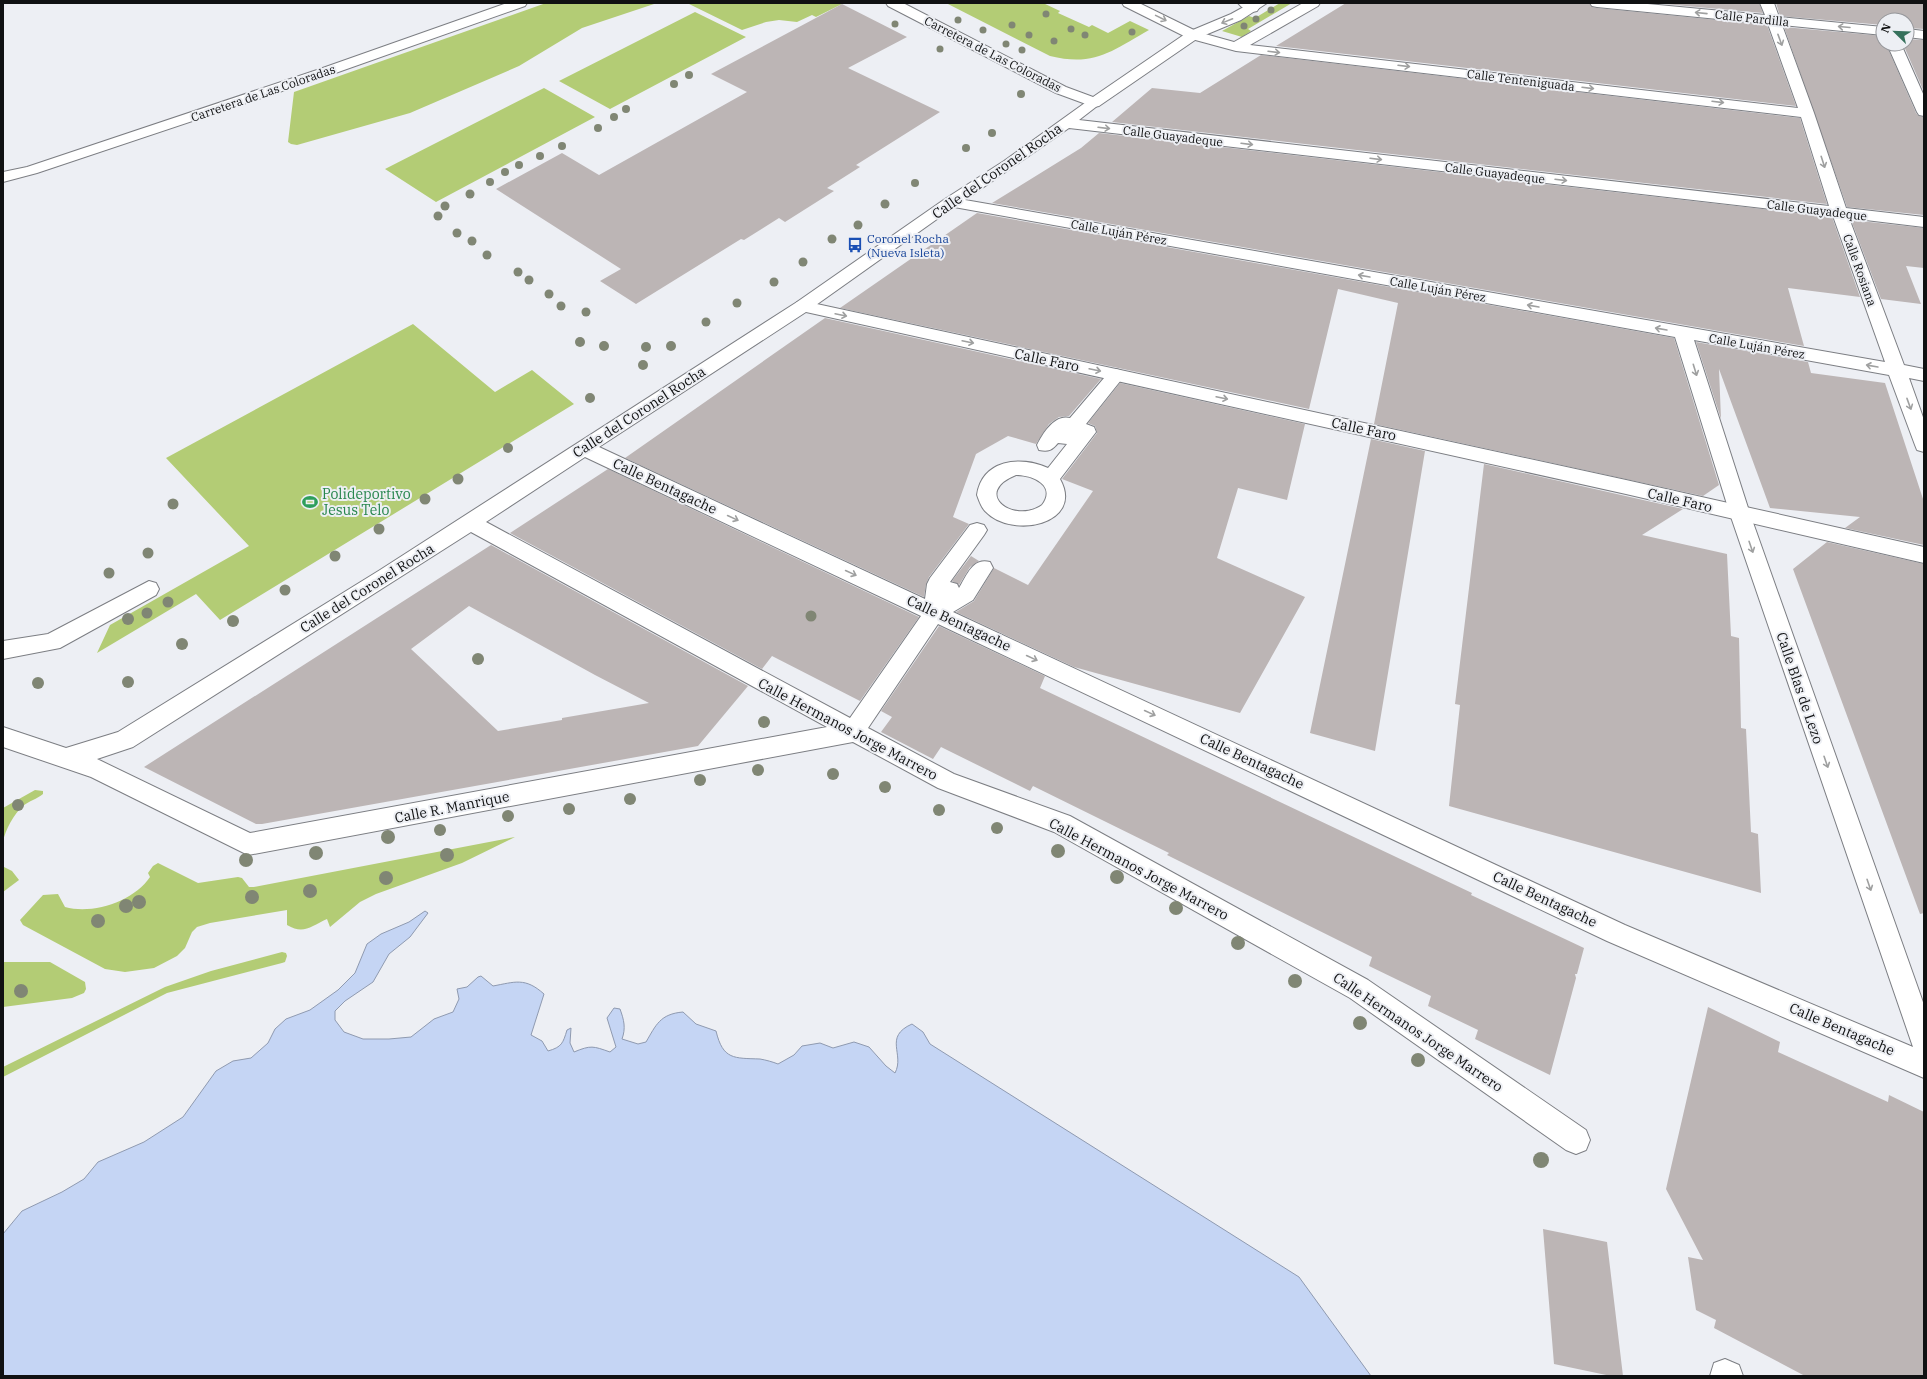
<svg xmlns="http://www.w3.org/2000/svg" width="1927" height="1379" viewBox="0 0 1927 1379" font-family="'IBM Plex Serif',serif">
	<rect width="100%" height="100%" fill="#edeff4"/>
	<path fill="#b3cc75" d="M 546,3 L 657,3 L 582,28 L 519,66 L 410,113 L 297,145 L 291,144 L 288,142 L 294,92 Z
		M 687,3 L 840,3 L 842,4 L 816,17 L 812,15 L 797,22 L 779,20 L 766,22 L 742,30 Z
		M 946,3 L 1043,3 L 1060,11 L 1058,13 L 1089,27 L 1092,25 L 1108,33 L 1130,21 L 1149,30 C 1112,51 1094,67 1050,56 Z
		M 1280,3 L 1292,3 L 1248,29 L 1251,31 L 1242,37 L 1222,31 L 1249,16 L 1255,18 Z
		M 695,12 L 746,37 L 610,109 L 559,81 Z
		M 544,88 L 595,117 L 436,202 L 385,169 Z
		M 413,324 L 495,392 L 532,370 L 574,404 L 220,620 L 196,594 L 97,653 L 110,625 L 249,546 L 166,458 Z
		M 35,790 L 43,791 L 43,794 C 37,799 29,801 23,806 C 14,814 5,830 3,842 L 3,808 Z
		M 515,837 L 462,863 L 376,894 L 360,902 L 330,927 L 327,919 C 311,926 304,935 287,925 L 287,910 L 210,923 L 197,927 L 192,932 L 185,948 L 177,956 L 154,968 L 125,972 L 105,969 L 23,925 L 20,920 L 43,895 L 58,894 L 65,907 C 93,915 134,901 150,877 L 148,873 L 153,866 L 158,863 L 198,883 L 238,877 L 242,878 L 249,887 L 254,887 Z
		M 3,862 L 4,867 L 12,871 L 19,880 L 3,892 Z
		M 282,952 L 286,953 L 287,956 L 285,962 L 282,963 L 167,993 L 3,1077 L 3,1067 L 165,987 L 211,971 Z
		M 3,962 L 50,962 L 85,982 L 86,989 L 84,993 L 72,998 L 3,1007 Z"/>
	<path fill="#c5d5f4" stroke="#8f9ab0" d="M 425,911 L 428,913 L 410,937 L 389,954 L 373,982 L 345,1001 L 335,1011 L 335,1020 L 344,1032 L 363,1039 L 389,1039 L 411,1037 L 434,1019 L 453,1012 L 459,999 L 457,989 L 467,987 L 478,977 L 481,976 L 493,986 C 515,982 525,977 544,994 L 531,1035 L 542,1041 L 548,1051 C 562,1047 563,1043 567,1030 L 571,1028 L 570,1043 L 574,1052 C 591,1045 593,1046 610,1052 L 616,1047 L 607,1018 L 614,1008 L 620,1009 C 624,1020 626,1028 622,1039 L 638,1044 L 646,1042 C 656,1025 660,1014 683,1012 L 696,1024 L 716,1031 C 723,1060 734,1058 760,1059 C 766,1060 773,1062 778,1064 L 794,1055 L 802,1046 L 820,1043 L 833,1048 L 854,1042 L 869,1047 L 886,1066 L 895,1073 C 905,1054 883,1037 912,1024 L 923,1032 L 930,1044 L 1299,1277 L 1371,1376 L 3,1376 L 3,1234 L 22,1211 L 62,1192 L 84,1179 L 98,1162 L 144,1142 L 183,1117 L 216,1071 L 233,1061 L 251,1058 L 268,1043 L 275,1029 L 286,1019 L 310,1010 L 338,990 L 355,973 L 367,944 L 381,934 L 409,922 Z"/>
	<path fill="#bcb5b5" fill-rule="evenodd" d="M 1346,3 L 1589,3 L 1592,7 L 1597,8 L 1767,25 L 1796,106 L 1276,46 Z
		M 1653,3 L 1759,3 L 1763,13 Z
		M 1776,3 L 1924,3 L 1924,29 L 1907,28 L 1907,20 L 1883,20 L 1883,25 L 1780,16 Z
		M 842,4 L 907,37 L 848,68 L 940,112 L 856,165 L 860,167 L 827,188 L 834,191 L 785,222 L 779,218 L 744,240 L 741,239 L 636,304 L 600,281 L 621,269 L 496,189 L 562,153 L 599,175 L 747,92 L 711,74 Z
		M 1784,27 L 1883,36 L 1883,44 L 1886,44 L 1916,113 L 1919,116 L 1924,117 L 1924,215 L 1847,207 Z
		M 1907,39 L 1924,40 L 1924,92 L 1903,44 L 1907,44 Z
		M 1261,55 L 1800,118 L 1827,204 L 1112,122 L 1152,88 L 1200,93 Z
		M 1099,133 L 1832,217 L 1860,297 L 1788,288 L 1804,346 L 992,203 L 1081,148 Z
		M 977,213 L 1674,338 L 1719,485 L 1703,496 L 1374,424 L 1398,303 L 1338,289 L 1309,409 L 840,308 Z
		M 1851,220 L 1924,228 L 1924,268 L 1906,266 L 1921,304 L 1881,299 Z
		M 825,318 L 1101,379 L 1069,416 L 1059,417 L 1049,424 L 1036,444 L 1008,436 L 976,454 L 953,517 L 969,524 L 929,577 L 926,584 L 924,597 L 625,458 Z
		M 1696,342 L 1808,362 L 1811,373 L 1885,383 L 1924,502 L 1924,545 L 1845,528 L 1860,517 L 1770,508 L 1719,369 L 1721,419 Z
		M 1120,383 L 1305,424 L 1287,500 L 1238,488 L 1217,558 L 1305,597 L 1240,713 L 1074,667 L 956,612 L 974,601 L 994,568 L 1028,585 L 1093,491 L 1062,479 L 1097,433 L 1095,426 L 1088,423 Z
		M 1371,439 L 1425,451 L 1375,751 L 1310,733 Z
		M 1484,464 L 1683,509 L 1642,535 L 1727,554 L 1731,636 L 1739,638 L 1741,728 L 1746,729 L 1751,832 L 1758,834 L 1761,893 L 1449,806 L 1460,705 L 1455,704 Z
		M 608,469 L 919,617 L 860,701 L 772,656 L 762,669 L 510,533 Z
		M 1827,542 L 1924,564 L 1924,913 L 1920,914 L 1793,569 Z
		M 491,545 L 748,686 L 698,746 L 262,824 L 256,824 L 144,767 ZM 469,606 L 595,675 L 649,703 L 562,718 L 562,720 L 498,731 L 411,649 Z
		M 971,556 L 979,561 L 970,567 L 959,585 L 952,581 Z
		M 939,626 L 1045,676 L 1040,688 L 1472,893 L 1471,895 L 1584,948 L 1577,974 L 1575,974 L 1576,978 L 1550,1075 L 1475,1039 L 1478,1030 L 1428,1006 L 1431,996 L 1369,966 L 1372,957 L 1167,855 L 1169,853 L 1033,786 L 1030,791 L 941,747 L 933,759 L 881,732 L 892,717 L 881,711 Z
		M 1708,1007 L 1780,1042 L 1778,1052 L 1888,1102 L 1889,1095 L 1924,1112 L 1924,1376 L 1805,1376 L 1714,1328 L 1716,1320 L 1696,1310 L 1688,1257 L 1703,1260 L 1666,1189 Z
		M 1543,1229 L 1607,1242 L 1623,1376 L 1611,1376 L 1554,1364 Z"/>
	<g fill="none" stroke-linecap="round" stroke-linejoin="round">
		<defs>
			<path id="lane" d="M 149,581 L 156,583 L 159,589 L 156,595 L 60,648 L 3,659 L 3,641 L 48,634 Z"/>
			<path id="street" d="M 1122,3 L 1139,3 L 1198,32 L 1234,42 L 1303,3 L 1320,3 L 1318,6 L 1250,45 L 1798,108 L 1768,24 L 1597,7 L 1592,6 L 1590,3 L 1637,3 L 1765,15 L 1760,3 L 1774,3 L 1779,17 L 1883,27 L 1883,35 L 1782,25 L 1814,113 L 1846,208 L 1924,217 L 1924,227 L 1849,218 L 1904,365 L 1924,369 L 1924,381 L 1909,378 L 1924,420 L 1924,452 L 1917,450 L 1915,445 L 1889,375 L 1694,340 L 1750,514 L 1924,1005 L 1924,1078 L 1607,941 L 938,624 L 868,728 L 954,774 L 1070,816 L 1368,980 L 1586,1130 L 1590,1140 L 1586,1150 L 1576,1154 L 1566,1150 L 1350,998 L 1054,832 L 938,788 L 853,742 L 248,855 L 91,777 L 3,747 L 3,727 L 66,748 L 118,732 L 380,570 L 797,302 L 945,199 L 1004,161 L 1089,100 L 1099,100 L 1101,103 L 1079,120 L 1829,206 L 1801,117 L 1236,51 L 1188,38 L 1124,6 ZM 1069,128 L 1833,216 L 1885,362 L 965,200 ZM 954,207 L 1675,337 L 1730,514 L 1913,1047 L 1625,925 L 953,612 L 973,600 L 993,568 L 990,562 C 973,557 967,575 959,588 L 957,584 L 950,582 L 984,535 L 987,530 L 984,525 L 977,523 L 970,525 L 930,578 L 927,584 L 925,599 L 599,447 L 809,310 ZM 585,457 L 921,616 L 850,718 L 486,522 ZM 471,532 L 827,727 L 250,833 L 97,759 L 133,747 Z
				M 1238,3 L 1254,3 L 1259,8 L 1257,11 C 1249,13 1243,9 1238,3 Z
				M 1907,29 L 1924,31 L 1924,39 L 1907,37 Z
				M 1887,44 L 1901,44 L 1924,96 L 1924,116 L 1919,115 L 1917,112 Z
				M 1116,369 L 1122,371 L 1125,375 L 1086,424 L 1094,427 L 1096,432 L 1060,479 C 1085,524 1012,540 985,511 C 981,507 979,500 977,495 C 982,460 1020,455 1048,468 L 1067,444 L 1058,443 C 1052,450 1049,452 1039,450 L 1037,445 C 1043,433 1055,414 1070,418 L 1110,371 ZM 1016,475 C 1032,475 1057,485 1042,505 C 1014,525 971,493 1016,475 Z
				M 1725,1359 L 1739,1365 L 1743,1376 L 1710,1376 L 1714,1363 Z"/>
			<path id="secondary" d="M 507,3 L 527,3 L 525,6 L 327,76 L 37,173 L 3,182 L 3,172 L 27,167 L 317,70 Z
				M 886,3 L 903,3 L 1066,87 L 1093,97 L 1188,32 L 1231,14 L 1251,3 L 1267,3 L 1241,20 L 1198,38 L 1099,106 L 1094,107 L 1056,93 L 888,6 Z
				M 803,301 L 1626,480 L 1924,547 L 1924,563 L 1626,494 L 797,310 L 794,306 L 797,302 Z"/>
		</defs>
		<use href="#lane" stroke="#7c7e83" stroke-width="2"/>
		<use href="#street" stroke="#7c7e83" stroke-width="2"/>
		<use href="#secondary" stroke="#7c7e83" stroke-width="2"/>
		<use href="#lane" fill="#fff" fill-rule="evenodd"/>
		<use href="#street" fill="#fff" fill-rule="evenodd"/>
		<use href="#secondary" fill="#fff" fill-rule="evenodd"/>
	</g>
	<g fill="#808674">
		<circle cx="1271" cy="10" r="3.5"/>
		<circle cx="1046" cy="14" r="3.5"/>
		<circle cx="1256" cy="19" r="3.5"/>
		<circle cx="958" cy="20" r="3.5"/>
		<circle cx="895" cy="24" r="3.5"/>
		<circle cx="1012" cy="25" r="3.5"/>
		<circle cx="1244" cy="26" r="3.5"/>
		<circle cx="1071" cy="29" r="3.5"/>
		<circle cx="983" cy="30" r="3.5"/>
		<circle cx="1132" cy="32" r="3.5"/>
		<circle cx="1029" cy="35" r="3.5"/>
		<circle cx="1085" cy="35" r="3.5"/>
		<circle cx="1054" cy="41" r="3.5"/>
		<circle cx="1006" cy="44" r="3.5"/>
		<circle cx="940" cy="49" r="3.5"/>
		<circle cx="1022" cy="50" r="3.5"/>
		<circle cx="689" cy="75" r="4"/>
		<circle cx="674" cy="84" r="4"/>
		<circle cx="1021" cy="94" r="4"/>
		<circle cx="626" cy="109" r="4"/>
		<circle cx="614" cy="117" r="4"/>
		<circle cx="598" cy="128" r="4"/>
		<circle cx="992" cy="133" r="4"/>
		<circle cx="562" cy="146" r="4"/>
		<circle cx="966" cy="148" r="4"/>
		<circle cx="540" cy="156" r="4"/>
		<circle cx="519" cy="165" r="4"/>
		<circle cx="505" cy="172" r="4"/>
		<circle cx="490" cy="182" r="4"/>
		<circle cx="915" cy="183" r="4"/>
		<circle cx="470" cy="194" r="4.5"/>
		<circle cx="885" cy="204" r="4.5"/>
		<circle cx="445" cy="206" r="4.5"/>
		<circle cx="438" cy="216" r="4.5"/>
		<circle cx="858" cy="225" r="4.5"/>
		<circle cx="457" cy="233" r="4.5"/>
		<circle cx="832" cy="239" r="4.5"/>
		<circle cx="472" cy="241" r="4.5"/>
		<circle cx="487" cy="255" r="4.5"/>
		<circle cx="803" cy="262" r="4.5"/>
		<circle cx="518" cy="272" r="4.5"/>
		<circle cx="529" cy="280" r="4.5"/>
		<circle cx="774" cy="282" r="4.5"/>
		<circle cx="549" cy="294" r="4.5"/>
		<circle cx="737" cy="303" r="4.5"/>
		<circle cx="561" cy="306" r="4.5"/>
		<circle cx="586" cy="312" r="4.5"/>
		<circle cx="706" cy="322" r="4.5"/>
		<circle cx="580" cy="342" r="5"/>
		<circle cx="604" cy="346" r="5"/>
		<circle cx="671" cy="346" r="5"/>
		<circle cx="646" cy="347" r="5"/>
		<circle cx="643" cy="365" r="5"/>
		<circle cx="590" cy="398" r="5"/>
		<circle cx="508" cy="448" r="5"/>
		<circle cx="458" cy="479" r="5.5"/>
		<circle cx="425" cy="499" r="5.5"/>
		<circle cx="173" cy="504" r="5.5"/>
		<circle cx="379" cy="529" r="5.5"/>
		<circle cx="148" cy="553" r="5.5"/>
		<circle cx="335" cy="556" r="5.5"/>
		<circle cx="109" cy="573" r="5.5"/>
		<circle cx="285" cy="590" r="5.5"/>
		<circle cx="168" cy="602" r="5.5"/>
		<circle cx="147" cy="613" r="5.5"/>
		<circle cx="811" cy="616" r="5.5"/>
		<circle cx="128" cy="619" r="6"/>
		<circle cx="233" cy="621" r="6"/>
		<circle cx="182" cy="644" r="6"/>
		<circle cx="478" cy="659" r="6"/>
		<circle cx="128" cy="682" r="6"/>
		<circle cx="38" cy="683" r="6"/>
		<circle cx="764" cy="722" r="6"/>
		<circle cx="758" cy="770" r="6"/>
		<circle cx="833" cy="774" r="6"/>
		<circle cx="700" cy="780" r="6"/>
		<circle cx="885" cy="787" r="6"/>
		<circle cx="630" cy="799" r="6"/>
		<circle cx="18" cy="805" r="6"/>
		<circle cx="569" cy="809" r="6"/>
		<circle cx="939" cy="810" r="6"/>
		<circle cx="508" cy="816" r="6"/>
		<circle cx="997" cy="828" r="6"/>
		<circle cx="440" cy="830" r="6"/>
		<circle cx="388" cy="837" r="7"/>
		<circle cx="1058" cy="851" r="7"/>
		<circle cx="316" cy="853" r="7"/>
		<circle cx="447" cy="855" r="7"/>
		<circle cx="246" cy="860" r="7"/>
		<circle cx="1117" cy="877" r="7"/>
		<circle cx="386" cy="878" r="7"/>
		<circle cx="310" cy="891" r="7"/>
		<circle cx="252" cy="897" r="7"/>
		<circle cx="139" cy="902" r="7"/>
		<circle cx="126" cy="906" r="7"/>
		<circle cx="1176" cy="908" r="7"/>
		<circle cx="98" cy="921" r="7"/>
		<circle cx="1238" cy="943" r="7"/>
		<circle cx="1295" cy="981" r="7"/>
		<circle cx="21" cy="991" r="7"/>
		<circle cx="1360" cy="1023" r="7"/>
		<circle cx="1418" cy="1060" r="7"/>
		<circle cx="1541" cy="1160" r="8"/>
	</g>
	<defs><path id="oneway-shaft" d="M-6 0H5M1.5-3L5.5 0L1.5 3" fill="none" stroke-width="1.6" stroke-linecap="round" stroke-linejoin="round"/></defs>
	<g stroke="#9fa0a0">
		<use href="#oneway-shaft" transform="translate(1701 13) rotate(-174)"/>
		<use href="#oneway-shaft" transform="translate(1161 18) rotate(26)"/>
		<use href="#oneway-shaft" transform="translate(1227 21) rotate(158)"/>
		<use href="#oneway-shaft" transform="translate(1844 27) rotate(-175)"/>
		<use href="#oneway-shaft" transform="translate(1780 40) rotate(70)"/>
		<use href="#oneway-shaft" transform="translate(1274 52) rotate(7)"/>
		<use href="#oneway-shaft" transform="translate(1404 66) rotate(7)"/>
		<use href="#oneway-shaft" transform="translate(1588 88) rotate(7)"/>
		<use href="#oneway-shaft" transform="translate(1718 102) rotate(7)"/>
		<use href="#oneway-shaft" transform="translate(1104 128) rotate(7)"/>
		<use href="#oneway-shaft" transform="translate(1247 144) rotate(7)"/>
		<use href="#oneway-shaft" transform="translate(1376 159) rotate(7)"/>
		<use href="#oneway-shaft" transform="translate(1823 162) rotate(72)"/>
		<use href="#oneway-shaft" transform="translate(1561 180) rotate(7)"/>
		<use href="#oneway-shaft" transform="translate(1364 276) rotate(-170)"/>
		<use href="#oneway-shaft" transform="translate(1533 306) rotate(-170)"/>
		<use href="#oneway-shaft" transform="translate(841 315) rotate(12)"/>
		<use href="#oneway-shaft" transform="translate(1661 329) rotate(-170)"/>
		<use href="#oneway-shaft" transform="translate(968 342) rotate(12)"/>
		<use href="#oneway-shaft" transform="translate(1872 366) rotate(-170)"/>
		<use href="#oneway-shaft" transform="translate(1095 370) rotate(12)"/>
		<use href="#oneway-shaft" transform="translate(1695 370) rotate(73)"/>
		<use href="#oneway-shaft" transform="translate(1222 398) rotate(12)"/>
		<use href="#oneway-shaft" transform="translate(1909 404) rotate(70)"/>
		<use href="#oneway-shaft" transform="translate(733 518) rotate(25)"/>
		<use href="#oneway-shaft" transform="translate(1751 547) rotate(71)"/>
		<use href="#oneway-shaft" transform="translate(851 573) rotate(25)"/>
		<use href="#oneway-shaft" transform="translate(1032 658) rotate(25)"/>
		<use href="#oneway-shaft" transform="translate(1150 713) rotate(25)"/>
		<use href="#oneway-shaft" transform="translate(1826 762) rotate(71)"/>
		<use href="#oneway-shaft" transform="translate(1869 885) rotate(71)"/>
	</g>
	<defs>
		<symbol id="bus-bare" viewBox="-9 -9 18 18"><path d="M-5-6H5V4H4V6H2V4H-2V6H-4V4H-5ZM-3.5-4V0h7V-4ZM-3.5 1.2v1.5H-2V1.2ZM2 1.2v1.5H3.5V1.2Z" fill="#1a4fb4" stroke="#edeff4" stroke-width="2.5" paint-order="stroke"/></symbol>
		<symbol id="stadium-bare" viewBox="-9 -9 18 18"><path d="M0-5a6.5 5 0 1 0 0 10a6.5 5 0 1 0 0-10ZM-3.5-1.8h7v3.6h-7Z" fill="#2e9e5b" stroke="#edeff4" stroke-width="2.5" paint-order="stroke"/></symbol>
	</defs>
	<g fill-rule="evenodd">
		<use href="#bus-bare" x="844" y="234" width="22" height="22"/>
		<use href="#stadium-bare" x="299" y="491" width="22" height="22"/>
	</g>
	<g text-anchor="middle" dominant-baseline="central" stroke-width="4" stroke-linejoin="round" paint-order="stroke">
		<g font-size="12" fill="#101112" stroke="#edeff4">
			<text transform="translate(1752 18) rotate(6)">Calle Pardilla</text>
			<text transform="translate(993 54) rotate(27)">Carretera de Las Coloradas</text>
			<text transform="translate(1521 80) rotate(7)">Calle Tenteniguada</text>
			<text transform="translate(263 93) rotate(-19)">Carretera de Las Coloradas</text>
			<text transform="translate(1173 136) rotate(7)">Calle Guayadeque</text>
			<text transform="translate(1495 173) rotate(7)">Calle Guayadeque</text>
			<text transform="translate(1817 210) rotate(7)">Calle Guayadeque</text>
			<text transform="translate(1119 232) rotate(10)">Calle Luján Pérez</text>
			<text transform="translate(1860 270) rotate(70)">Calle Rosiana</text>
			<text transform="translate(1438 289) rotate(10)">Calle Luján Pérez</text>
			<text transform="translate(1757 346) rotate(10)">Calle Luján Pérez</text>
		</g>
		<g font-size="12" fill="#164399" stroke="#edeff4" text-anchor="start">
			<text x="867" y="238">Coronel Rocha<tspan x="867" dy="14">(Nueva Isleta)</tspan></text>
		</g>
		<g font-size="14" fill="#101112" stroke="#edeff4">
			<text transform="translate(997 171) rotate(-35)">Calle del Coronel Rocha</text>
			<text transform="translate(1047 360) rotate(12)">Calle Faro</text>
			<text transform="translate(639 412) rotate(-33)">Calle del Coronel Rocha</text>
			<text transform="translate(1364 429) rotate(12)">Calle Faro</text>
			<text transform="translate(665 486) rotate(25)">Calle Bentagache</text>
			<text transform="translate(1680 500) rotate(13)">Calle Faro</text>
			<text transform="translate(367 588) rotate(-32)">Calle del Coronel Rocha</text>
			<text transform="translate(959 623) rotate(25)">Calle Bentagache</text>
			<text transform="translate(1800 688) rotate(71)">Calle Blas de Lezo</text>
			<text transform="translate(848 729) rotate(28)">Calle Hermanos Jorge Marrero</text>
			<text transform="translate(1252 761) rotate(25)">Calle Bentagache</text>
			<text transform="translate(452 807) rotate(-11)">Calle R. Manrique</text>
			<text transform="translate(1139 869) rotate(28)">Calle Hermanos Jorge Marrero</text>
			<text transform="translate(1545 899) rotate(25)">Calle Bentagache</text>
			<text transform="translate(1842 1029) rotate(23)">Calle Bentagache</text>
			<text transform="translate(1418 1032) rotate(34)">Calle Hermanos Jorge Marrero</text>
		</g>
		<g font-size="14" fill="#27864d" stroke="#edeff4" text-anchor="start">
			<text x="322" y="494">Polideportivo<tspan x="322" dy="16">Jesus Telo</tspan></text>
		</g>
	</g>
	<rect width="1927" height="1379" fill="none" stroke="#101112" stroke-width="8"/>
	<g transform="translate(1895 32) rotate(293)"><circle r="19" fill="#edeff4" stroke="#95969a"/>
	<path d="M0-3L7 15L0 10L-7 15Z" fill="#36715c"/>
	<text y="-6" font-size="11" font-weight="bold" text-anchor="middle" fill="#101112">N</text>
	</g>
</svg>
